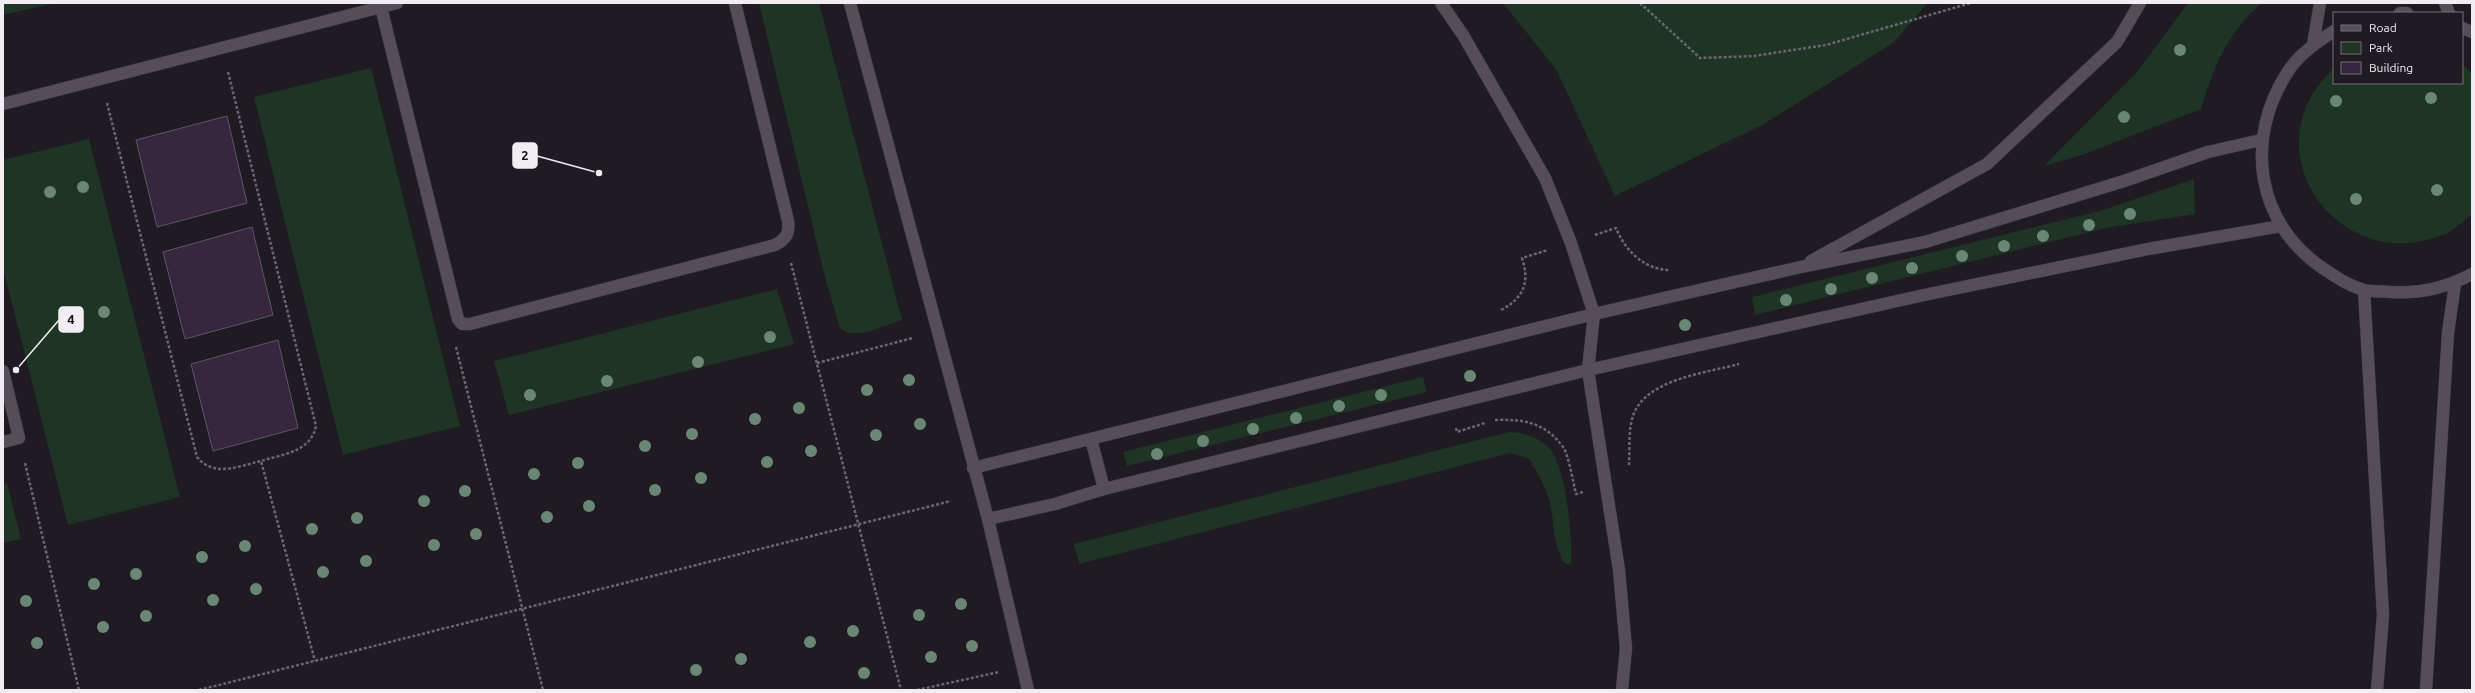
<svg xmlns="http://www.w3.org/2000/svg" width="2475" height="693" viewBox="0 0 2475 693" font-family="Ubuntu,sans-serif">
	<rect width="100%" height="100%" fill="#201a23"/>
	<path fill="#1e3425" d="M 3,3 L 55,3 L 3,15 Z
		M 759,3 L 819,3 L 902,320 C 885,325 855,342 840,328 L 825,277 Z
		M 1503,3 L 1928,3 L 1893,43 L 1762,125 L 1615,196 L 1556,69 Z
		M 2188,3 L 2262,3 C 2229,30 2213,68 2201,109 L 2082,155 L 2044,166 L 2138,71 Z
		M 2462,64 L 2472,73 L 2472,214 C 2465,220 2458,226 2451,231 C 2439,238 2423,241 2410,243 C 2338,250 2278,176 2306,107 C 2312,92 2323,79 2334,68 L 2334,83 L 2462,83 Z
		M 371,68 L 460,426 L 343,455 L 254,97 Z
		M 89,139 L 180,497 L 68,525 L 3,268 L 3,160 Z
		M 2194,179 L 2195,214 L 2106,228 L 1755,315 L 1752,297 L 2100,211 Z
		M 777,289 L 794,344 L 509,415 L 494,361 Z
		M 1423,377 L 1427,392 L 1127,466 L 1123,452 Z
		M 1509,432 C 1524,432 1541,438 1551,450 C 1566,469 1573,540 1571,565 L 1564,563 C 1552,540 1555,526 1550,503 C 1546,487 1537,471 1528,458 L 1510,453 L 1079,564 L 1074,544 Z
		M 7,483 L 21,539 L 3,543 L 3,484 Z"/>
	<path fill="#37263f" stroke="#5e5761" d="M 227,116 L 247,203 L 157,227 L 136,140 Z
		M 252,227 L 273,315 L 185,339 L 163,252 Z
		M 278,340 L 298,428 L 213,451 L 191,364 Z"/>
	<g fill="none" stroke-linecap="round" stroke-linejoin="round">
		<defs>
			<path id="minor" d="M 850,3 L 988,519 L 1028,690
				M 1441,3 L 1463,35 L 1545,178 L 1571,243 L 1594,314 L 1588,370 L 1619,570 L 1626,648 L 1622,690
				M 2445,3 L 2449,13
				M 381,7 L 458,319 L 462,324 L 470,324 L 775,245 C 786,239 790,233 788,221 L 735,3
				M 2400,13 L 2407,13
				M 2462,28 L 2472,32
				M 2334,31 C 2317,42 2298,55 2287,73 C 2244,140 2256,224 2324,269 C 2336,277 2349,286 2364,290 C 2372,292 2383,291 2391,292 C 2420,294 2446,288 2472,274
				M 2313,45 L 2320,3
				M 3,104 L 397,3
				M 1811,261 L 1987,164 L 2117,42 L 2140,3
				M 2364,290 L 2383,615 L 2377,690
				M 3,371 L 19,438 L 3,442
				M 1091,439 L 1104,489
				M 973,468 L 1594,314 L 1801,267 L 1925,242 L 2124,181 L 2208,152 L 2261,140
				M 988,519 L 1055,504 L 1104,489 L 1588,370 L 1924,295 L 2148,249 L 2281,226
				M 2426,690 L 2448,333 L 2455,284"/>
		</defs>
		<use href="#minor" stroke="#3c383f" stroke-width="13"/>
		<path stroke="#6b666e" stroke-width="2.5" stroke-dasharray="3 2" stroke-linecap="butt" d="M 1640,3 L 1700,58 L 1754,56 L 1826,45 L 1971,3
			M 228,72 L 316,426 C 311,452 283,454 261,461
			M 107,103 L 197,457 C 214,478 239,466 261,461 L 315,661
			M 1595,235 L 1616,228 C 1625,250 1643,269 1669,270
			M 791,263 L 901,690
			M 1501,310 C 1524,298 1530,282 1522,258 L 1548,250
			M 456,347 L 543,690
			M 817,363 L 913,338
			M 1495,420 C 1523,419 1545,422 1563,447 C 1569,456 1573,482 1576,494 L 1583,492
			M 1456,428 L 1457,432 L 1485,423
			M 25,463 L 79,690
			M 1629,465 C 1630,449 1628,430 1633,416 C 1645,379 1706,373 1739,364
			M 199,690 L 951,501
			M 917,690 L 999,672"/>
		<use href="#minor" stroke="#554e58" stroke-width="12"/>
	</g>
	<g fill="#6a8776">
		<circle cx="2180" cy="50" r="6"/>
		<circle cx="2431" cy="98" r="6"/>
		<circle cx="2336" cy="101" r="6"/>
		<circle cx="2124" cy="117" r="6"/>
		<circle cx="83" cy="187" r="6"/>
		<circle cx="2437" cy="190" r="6"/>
		<circle cx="50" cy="192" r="6"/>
		<circle cx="2356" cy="199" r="6"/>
		<circle cx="2130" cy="214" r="6"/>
		<circle cx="2089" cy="225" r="6"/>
		<circle cx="2043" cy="236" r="6"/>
		<circle cx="2004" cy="246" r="6"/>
		<circle cx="1962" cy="256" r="6"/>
		<circle cx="1912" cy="268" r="6"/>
		<circle cx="1872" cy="278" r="6"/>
		<circle cx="1831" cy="289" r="6"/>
		<circle cx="1786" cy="300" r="6"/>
		<circle cx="104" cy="312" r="6"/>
		<circle cx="1685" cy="325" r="6"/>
		<circle cx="770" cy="337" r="6"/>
		<circle cx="698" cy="362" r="6"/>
		<circle cx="1470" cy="376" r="6"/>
		<circle cx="909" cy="380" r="6"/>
		<circle cx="607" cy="381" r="6"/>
		<circle cx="867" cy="390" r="6"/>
		<circle cx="530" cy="395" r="6"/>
		<circle cx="1381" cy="395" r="6"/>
		<circle cx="1339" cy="406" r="6"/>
		<circle cx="799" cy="408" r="6"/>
		<circle cx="1296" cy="418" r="6"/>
		<circle cx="755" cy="419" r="6"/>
		<circle cx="920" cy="424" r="6"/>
		<circle cx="1253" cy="429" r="6"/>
		<circle cx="692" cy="434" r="6"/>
		<circle cx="876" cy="435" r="6"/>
		<circle cx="1203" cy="441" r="6"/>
		<circle cx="645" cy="446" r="6"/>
		<circle cx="811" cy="451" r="6"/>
		<circle cx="1157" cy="454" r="6"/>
		<circle cx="767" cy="462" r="6"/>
		<circle cx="578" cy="463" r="6"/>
		<circle cx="534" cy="474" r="6"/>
		<circle cx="701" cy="478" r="6"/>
		<circle cx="655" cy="490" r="6"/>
		<circle cx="465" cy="491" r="6"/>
		<circle cx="424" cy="501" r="6"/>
		<circle cx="589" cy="506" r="6"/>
		<circle cx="547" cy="517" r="6"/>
		<circle cx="357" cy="518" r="6"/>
		<circle cx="312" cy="529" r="6"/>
		<circle cx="476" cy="534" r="6"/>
		<circle cx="434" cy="545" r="6"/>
		<circle cx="245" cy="546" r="6"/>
		<circle cx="202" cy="557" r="6"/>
		<circle cx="366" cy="561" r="6"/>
		<circle cx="323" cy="572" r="6"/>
		<circle cx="136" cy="574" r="6"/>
		<circle cx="94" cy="584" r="6"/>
		<circle cx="256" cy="589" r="6"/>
		<circle cx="213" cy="600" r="6"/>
		<circle cx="26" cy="601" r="6"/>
		<circle cx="961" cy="604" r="6"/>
		<circle cx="919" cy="615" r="6"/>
		<circle cx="146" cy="616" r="6"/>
		<circle cx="103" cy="627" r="6"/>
		<circle cx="853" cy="631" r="6"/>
		<circle cx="810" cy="642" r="6"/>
		<circle cx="37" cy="643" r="6"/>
		<circle cx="972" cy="646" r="6"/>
		<circle cx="931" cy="657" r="6"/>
		<circle cx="741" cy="659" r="6"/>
		<circle cx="696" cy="670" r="6"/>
		<circle cx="864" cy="673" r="6"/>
	</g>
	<path fill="none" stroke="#f1edf3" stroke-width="1.5" d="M599 173L537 156M16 370L59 320"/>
	<g fill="#f1edf3" stroke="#201a23" stroke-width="1.5">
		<circle cx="599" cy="173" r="4"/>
		<circle cx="16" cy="370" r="4"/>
	</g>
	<g fill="#f1edf3" stroke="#f1edf3" stroke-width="1.5">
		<rect x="513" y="143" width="24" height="25" rx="4"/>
		<rect x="59" y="307" width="24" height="25" rx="4"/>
	</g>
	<g font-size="13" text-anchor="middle" font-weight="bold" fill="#111">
		<text x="525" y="160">2</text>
		<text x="71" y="324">4</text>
	</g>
	<rect width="2475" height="693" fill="none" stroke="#f1edf3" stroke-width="8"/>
	<rect x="2333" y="12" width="130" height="72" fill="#201a23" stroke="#746e76"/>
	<rect x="2341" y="25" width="20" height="6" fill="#554e58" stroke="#746e76"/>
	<text x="2369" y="32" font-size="12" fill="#f1edf3">Road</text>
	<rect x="2341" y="42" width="20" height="12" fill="#1e3425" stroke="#746e76"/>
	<text x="2369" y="52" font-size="12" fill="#f1edf3">Park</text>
	<rect x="2341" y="62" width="20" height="12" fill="#37263f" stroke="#746e76"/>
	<text x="2369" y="72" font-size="12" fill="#f1edf3">Building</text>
</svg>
